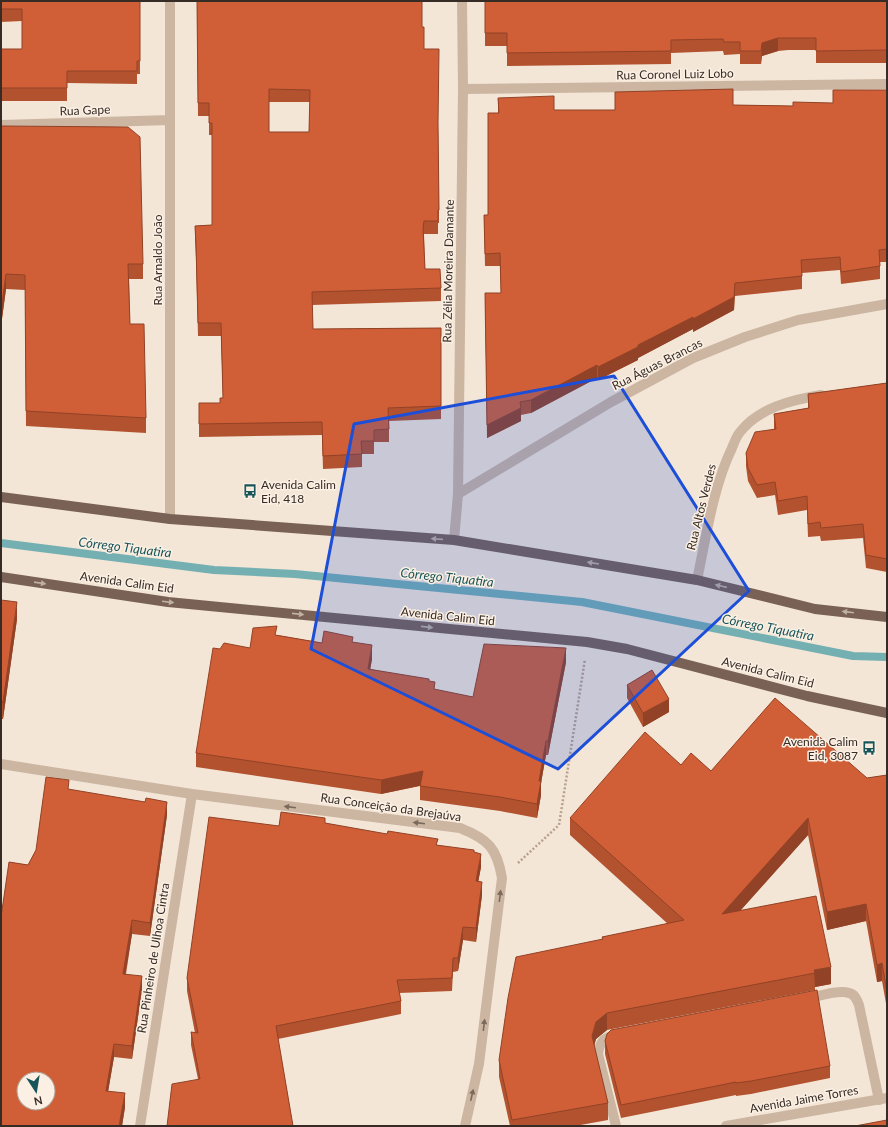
<svg xmlns="http://www.w3.org/2000/svg" width="888" height="1127" viewBox="0 0 888 1127" font-family="Lato,sans-serif">
	<rect width="100%" height="100%" fill="#f3e6d7"/>
	<g fill="none" stroke-linecap="round" stroke-linejoin="round">
		<path stroke="#74afb2" stroke-width="8" d="M 1,543 L 214,570 L 295,574 L 582,602 L 853,656 L 887,657"/>
		<path stroke="#b8a08c" stroke-width="2.5" stroke-dasharray="2 2" stroke-linecap="butt" d="M 518,863 L 559,825 L 585,659"/>
		<path stroke="#ccb6a2" stroke-width="10" d="M 170,1 L 170,519
			M 463,89 L 887,84
			M 1,125 L 170,120
			M 458,494 L 611,402 L 693,358 L 745,337 L 798,320 L 887,304
			M 454,540 L 458,494 L 463,89 L 462,1
			M 697,580 C 706,538 713,487 732,448 C 734,443 736,437 740,432 C 759,408 791,400 821,395
			M 1,764 L 192,794 L 460,828 C 488,839 497,848 502,878 L 479,1064 L 465,1126
			M 805,999 C 816,997 839,989 849,993 C 855,994 857,1000 859,1005 L 879,1100
			M 140,1126 L 192,794
			M 616,1126 L 598,1054 C 600,1040 605,1037 618,1034"/>
		<path stroke="#ccb6a2" stroke-width="10" d="M 726,1126 L 887,1098"/>
		<path stroke="#796255" stroke-width="10" d="M 1,497 L 170,519 L 454,540 L 697,580 L 815,609 L 887,617
			M 1,577 L 168,602 L 587,642 L 627,649 L 807,696 L 887,713"/>
	</g>
	<path fill="#b3522f" fill-rule="evenodd" d="M 1,1 L 140,1 L 140,74 L 137,74 L 137,84 L 67,83 L 67,101 L 1,101 L 1,49 L 22,49 L 22,21 L 1,22 Z
		M 197,1 L 422,27 L 424,49 L 438,127 L 439,210 L 439,223 L 438,223 L 438,234 L 424,234 L 425,269 L 441,288 L 441,301 L 312,305 L 313,329 L 441,328 L 441,419 L 389,421 L 389,442 L 374,442 L 374,454 L 362,454 L 362,467 L 323,469 L 322,435 L 199,437 L 199,403 L 220,403 L 223,398 L 221,336 L 198,336 L 196,258 L 195,238 L 195,226 L 212,225 L 212,135 L 209,135 L 209,116 L 198,116 ZM 269,102 L 310,102 L 309,132 L 269,132 Z
		M 485,1 L 887,1 L 887,63 L 816,63 L 816,50 L 788,50 L 778,51 L 762,56 L 761,64 L 740,64 L 740,54 L 724,55 L 723,51 L 671,53 L 671,64 L 507,66 L 507,46 L 485,46 Z
		M 887,90 L 887,262 L 880,262 L 880,279 L 841,284 L 840,270 L 802,273 L 802,289 L 735,296 L 734,310 L 693,332 L 693,329 L 638,358 L 638,360 L 598,380 L 597,378 L 531,413 L 521,415 L 521,421 L 487,438 L 485,293 L 501,293 L 500,266 L 485,266 L 484,215 L 488,215 L 498,113 L 498,98 L 554,110 L 615,110 L 615,92 L 733,105 L 793,106 L 833,103 Z
		M 1,126 L 143,264 L 143,279 L 129,279 L 130,324 L 146,418 L 146,433 L 26,426 L 25,290 L 6,289 L 1,326 Z
		M 887,383 L 887,572 L 866,568 L 863,538 L 821,541 L 820,536 L 808,537 L 807,510 L 778,515 L 775,495 L 757,498 L 748,481 L 746,466 L 746,453 L 774,429 L 774,414 L 808,408 L 808,394 Z
		M 1,600 L 17,619 L 3,719 L 1,719 Z
		M 277,635 L 322,643 L 353,642 L 372,659 L 370,669 L 429,681 L 435,690 L 473,697 L 566,662 L 548,755 L 546,755 L 541,783 L 541,795 L 537,818 L 500,811 L 420,800 L 420,786 L 381,794 L 196,767 L 196,753 L 220,649 L 250,648 Z
		M 627,685 L 669,712 L 643,727 L 627,698 Z
		M 681,765 L 711,771 L 867,778 L 887,775 L 887,1009 L 882,981 L 877,982 L 866,921 L 827,930 L 808,835 L 741,910 L 831,984 L 815,987 L 815,990 L 607,1030 L 596,1039 L 594,1046 L 608,1103 L 608,1120 L 575,1126 L 510,1126 L 499,1077 L 499,1060 L 602,939 L 602,937 L 668,924 L 570,835 L 570,818 Z
		M 69,790 L 167,815 L 150,936 L 132,934 L 126,974 L 142,989 L 132,1059 L 114,1057 L 108,1091 L 125,1107 L 122,1126 L 9,862 L 28,865 Z
		M 325,823 L 474,852 L 481,867 L 478,882 L 482,895 L 476,942 L 463,940 L 458,971 L 453,972 L 452,991 L 399,993 L 401,1001 L 401,1014 L 278,1039 L 293,1126 L 198,1079 L 191,1045 L 191,1032 L 195,1033 L 187,991 L 187,978 Z
		M 605,1041 L 830,1066 L 830,1078 L 751,1094 L 736,1096 L 736,1095 L 621,1118 L 605,1054 Z"/>
	<path fill="#924226" d="M 778,38 L 778,51 L 762,56 L 761,64 L 762,43 Z
		M 6,274 L 6,289 L 1,326 L 1,311 Z
		M 735,283 L 734,310 L 693,332 L 693,319 Z
		M 693,317 L 693,329 L 638,358 L 638,360 L 598,380 L 598,367 L 638,345 Z
		M 597,365 L 597,378 L 531,413 L 531,400 Z
		M 521,408 L 521,421 L 487,438 L 487,425 Z
		M 17,602 L 17,619 L 3,719 L 3,702 Z
		M 372,645 L 372,659 L 368,683 L 368,669 Z
		M 566,648 L 566,662 L 548,755 L 548,741 Z
		M 669,699 L 669,712 L 643,727 L 643,713 Z
		M 546,741 L 546,755 L 541,783 L 541,795 L 537,818 L 537,804 L 539,781 Z
		M 423,771 L 423,785 L 381,794 L 381,780 Z
		M 167,802 L 167,815 L 150,936 L 150,923 Z
		M 808,818 L 808,835 L 722,931 L 722,914 Z
		M 481,854 L 481,867 L 476,894 L 476,881 Z
		M 482,882 L 482,895 L 476,942 L 476,928 Z
		M 866,904 L 866,921 L 827,930 L 827,912 Z
		M 132,920 L 132,934 L 123,987 L 123,974 Z
		M 463,927 L 463,940 L 458,971 L 458,958 Z
		M 882,963 L 882,981 L 877,982 L 877,965 Z
		M 831,967 L 831,984 L 815,987 L 814,970 Z
		M 142,976 L 142,989 L 132,1059 L 132,1046 Z
		M 607,1013 L 607,1030 L 596,1039 L 592,1053 L 592,1036 L 596,1022 Z
		M 114,1044 L 114,1057 L 106,1104 L 106,1091 Z
		M 125,1093 L 125,1107 L 122,1126 L 119,1126 Z"/>
	<path fill="#d05f37" stroke="#924226" fill-rule="evenodd" d="M 1,1 L 140,1 L 140,61 L 137,61 L 137,71 L 67,71 L 67,88 L 1,88 L 1,49 L 22,49 L 22,9 L 1,9 Z
		M 197,1 L 422,1 L 422,27 L 424,27 L 424,49 L 439,49 L 438,122 L 439,210 L 438,210 L 438,221 L 424,221 L 423,228 L 425,269 L 440,269 L 441,288 L 312,292 L 313,329 L 441,328 L 441,406 L 388,408 L 389,429 L 374,430 L 374,441 L 361,441 L 362,454 L 323,456 L 322,422 L 199,424 L 199,403 L 220,403 L 220,398 L 223,398 L 221,323 L 198,323 L 196,245 L 195,226 L 212,225 L 212,123 L 209,123 L 209,103 L 198,103 ZM 269,89 L 310,90 L 309,132 L 269,132 Z
		M 485,1 L 887,1 L 887,50 L 816,51 L 816,38 L 778,38 L 762,43 L 761,51 L 740,51 L 740,42 L 724,42 L 723,39 L 671,40 L 671,51 L 507,53 L 507,33 L 485,33 Z
		M 733,89 L 733,105 L 793,106 L 793,102 L 833,103 L 833,90 L 887,90 L 887,249 L 879,250 L 880,266 L 841,272 L 840,257 L 801,260 L 802,276 L 735,283 L 734,297 L 693,319 L 693,317 L 638,345 L 638,347 L 598,367 L 597,365 L 531,400 L 520,402 L 521,408 L 487,425 L 485,293 L 501,293 L 500,253 L 485,254 L 484,215 L 488,215 L 488,113 L 499,113 L 498,98 L 554,96 L 554,110 L 615,110 L 615,92 Z
		M 1,126 L 128,127 L 140,137 L 143,264 L 128,264 L 130,324 L 144,324 L 146,418 L 26,411 L 25,275 L 6,274 L 1,311 Z
		M 887,383 L 887,559 L 866,555 L 863,524 L 821,528 L 820,522 L 808,524 L 807,496 L 778,501 L 775,482 L 757,485 L 748,468 L 746,453 L 755,432 L 776,429 L 774,414 L 809,408 L 808,394 Z
		M 1,600 L 17,602 L 3,702 L 1,702 Z
		M 277,626 L 275,635 L 322,643 L 324,631 L 353,637 L 352,642 L 372,645 L 368,669 L 429,679 L 429,681 L 435,682 L 434,689 L 473,697 L 484,644 L 566,648 L 548,741 L 546,741 L 539,781 L 541,781 L 537,804 L 500,797 L 420,786 L 423,771 L 381,780 L 196,753 L 213,648 L 220,649 L 224,643 L 250,648 L 253,628 Z
		M 652,670 L 669,699 L 643,713 L 627,685 Z
		M 775,698 L 867,778 L 887,775 L 887,992 L 882,963 L 877,965 L 866,904 L 827,912 L 808,818 L 722,914 L 816,896 L 831,967 L 814,970 L 815,973 L 607,1013 L 596,1022 L 592,1036 L 608,1103 L 512,1120 L 499,1060 L 508,998 L 516,957 L 603,939 L 602,937 L 684,920 L 570,818 L 645,732 L 681,765 L 691,753 L 711,771 Z
		M 46,777 L 69,780 L 68,789 L 145,802 L 146,798 L 167,802 L 150,923 L 132,920 L 123,974 L 142,976 L 132,1046 L 114,1044 L 106,1091 L 125,1093 L 119,1126 L 1,1126 L 1,917 L 9,862 L 28,865 L 36,850 ZM 24,1079 L 48,1079 L 48,1103 L 24,1103 Z
		M 281,812 L 325,818 L 325,823 L 387,834 L 388,831 L 438,839 L 436,845 L 474,850 L 474,852 L 481,854 L 476,881 L 482,882 L 476,928 L 463,927 L 458,958 L 453,958 L 452,978 L 397,980 L 401,1001 L 276,1026 L 293,1126 L 167,1126 L 172,1084 L 200,1079 L 191,1032 L 198,1033 L 187,978 L 209,817 L 279,826 Z
		M 817,990 L 830,1066 L 751,1081 L 736,1083 L 736,1082 L 621,1105 L 605,1041 L 607,1034 L 611,1030 Z
		M 887,1120 L 887,1126 L 855,1126 Z"/>
	<defs><path id="oneway-solid" d="M-6-.8H1V-3.2L6.5 0L1 3.2V.8H-6Z"/></defs>
	<g fill="#c0b0a3">
		<use href="#oneway-solid" transform="translate(437 539) rotate(-176)"/>
		<use href="#oneway-solid" transform="translate(593 563) rotate(-171)"/>
		<use href="#oneway-solid" transform="translate(40 583) rotate(8)"/>
		<use href="#oneway-solid" transform="translate(721 586) rotate(-167)"/>
		<use href="#oneway-solid" transform="translate(168 602) rotate(7)"/>
		<use href="#oneway-solid" transform="translate(848 612) rotate(-173)"/>
		<use href="#oneway-solid" transform="translate(298 614) rotate(6)"/>
		<use href="#oneway-solid" transform="translate(427 627) rotate(6)"/>
	</g>
	<g fill="#7a6a5d">
		<use href="#oneway-solid" transform="translate(290 807) rotate(-173)"/>
		<use href="#oneway-solid" transform="translate(419 823) rotate(-173)"/>
		<use href="#oneway-solid" transform="translate(500 896) rotate(-83)"/>
		<use href="#oneway-solid" transform="translate(484 1025) rotate(-83)"/>
		<use href="#oneway-solid" transform="translate(472 1095) rotate(-77)"/>
	</g>
	<path fill="#1d4ed8" fill-opacity="0.2" stroke="#1d4ed8" stroke-width="3" stroke-linejoin="round" d="M 614,376 L 749,591 L 558,769 L 311,649 L 354,424 Z"/>
	<defs>
		<symbol id="bus-bare" viewBox="-9 -9 18 18"><path d="M-5-6H5V4H4V6H2V4H-2V6H-4V4H-5ZM-3.5-4V0h7V-4ZM-3.5 1.2v1.5H-2V1.2ZM2 1.2v1.5H3.5V1.2Z" fill="#17555a" stroke="#fbf0e3" stroke-width="2.5" paint-order="stroke"/></symbol>
	</defs>
	<g fill-rule="evenodd">
		<use href="#bus-bare" x="240" y="481" width="20" height="20"/>
		<use href="#bus-bare" x="859" y="738" width="20" height="20"/>
	</g>
	<g text-anchor="middle" dominant-baseline="central" stroke-width="3" stroke-linejoin="round" paint-order="stroke">
		<g font-size="12" fill="#362b25" stroke="#fbf0e3">
			<text transform="translate(675 74) rotate(-1)">Rua Coronel Luiz Lobo</text>
			<text transform="translate(85 110) rotate(-2)">Rua Gape</text>
			<text transform="translate(157 260) rotate(-90)">Rua Arnaldo João</text>
			<text transform="translate(448 271) rotate(-89)">Rua Zélia Moreira Damante</text>
			<text transform="translate(657 364) rotate(-27)">Rua Águas Brancas</text>
			<text transform="translate(701 507) rotate(-76)">Rua Altos Verdes</text>
			<text transform="translate(127 582) rotate(8)">Avenida Calim Eid</text>
			<text transform="translate(448 616) rotate(6)">Avenida Calim Eid</text>
			<text transform="translate(768 672) rotate(14)">Avenida Calim Eid</text>
			<text transform="translate(391 807) rotate(8)">Rua Conceição da Brejaúva</text>
			<text transform="translate(153 958) rotate(-81)">Rua Pinheiro de Ulhoa Cintra</text>
			<text transform="translate(804 1099) rotate(-10)">Avenida Jaime Torres</text>
		</g>
		<g font-size="12" fill="#362b25" stroke="#fbf0e3" text-anchor="start">
			<text x="261" y="484">Avenida Calim<tspan x="261" dy="14">Eid, 418</tspan></text>
			<text x="858" y="741" text-anchor="end">Avenida Calim<tspan x="858" dy="14">Eid, 3087</tspan></text>
		</g>
		<g font-size="13" font-style="italic" fill="#17555a" stroke="#fbf0e3">
			<text transform="translate(125 547) rotate(7)">Córrego Tiquatira</text>
			<text transform="translate(447 577) rotate(6)">Córrego Tiquatira</text>
			<text transform="translate(768 627) rotate(11)">Córrego Tiquatira</text>
		</g>
	</g>
	<rect width="888" height="1127" fill="none" stroke="#362b25" stroke-width="4"/>
	<g transform="translate(36 1091) rotate(168)"><circle r="19" fill="#fbf0e3" stroke="#aca197"/>
	<path d="M0-3L7 15L0 10L-7 15Z" fill="#17555a"/>
	<text y="-6" font-size="11" font-weight="bold" text-anchor="middle" fill="#362b25">N</text>
	</g>
</svg>
